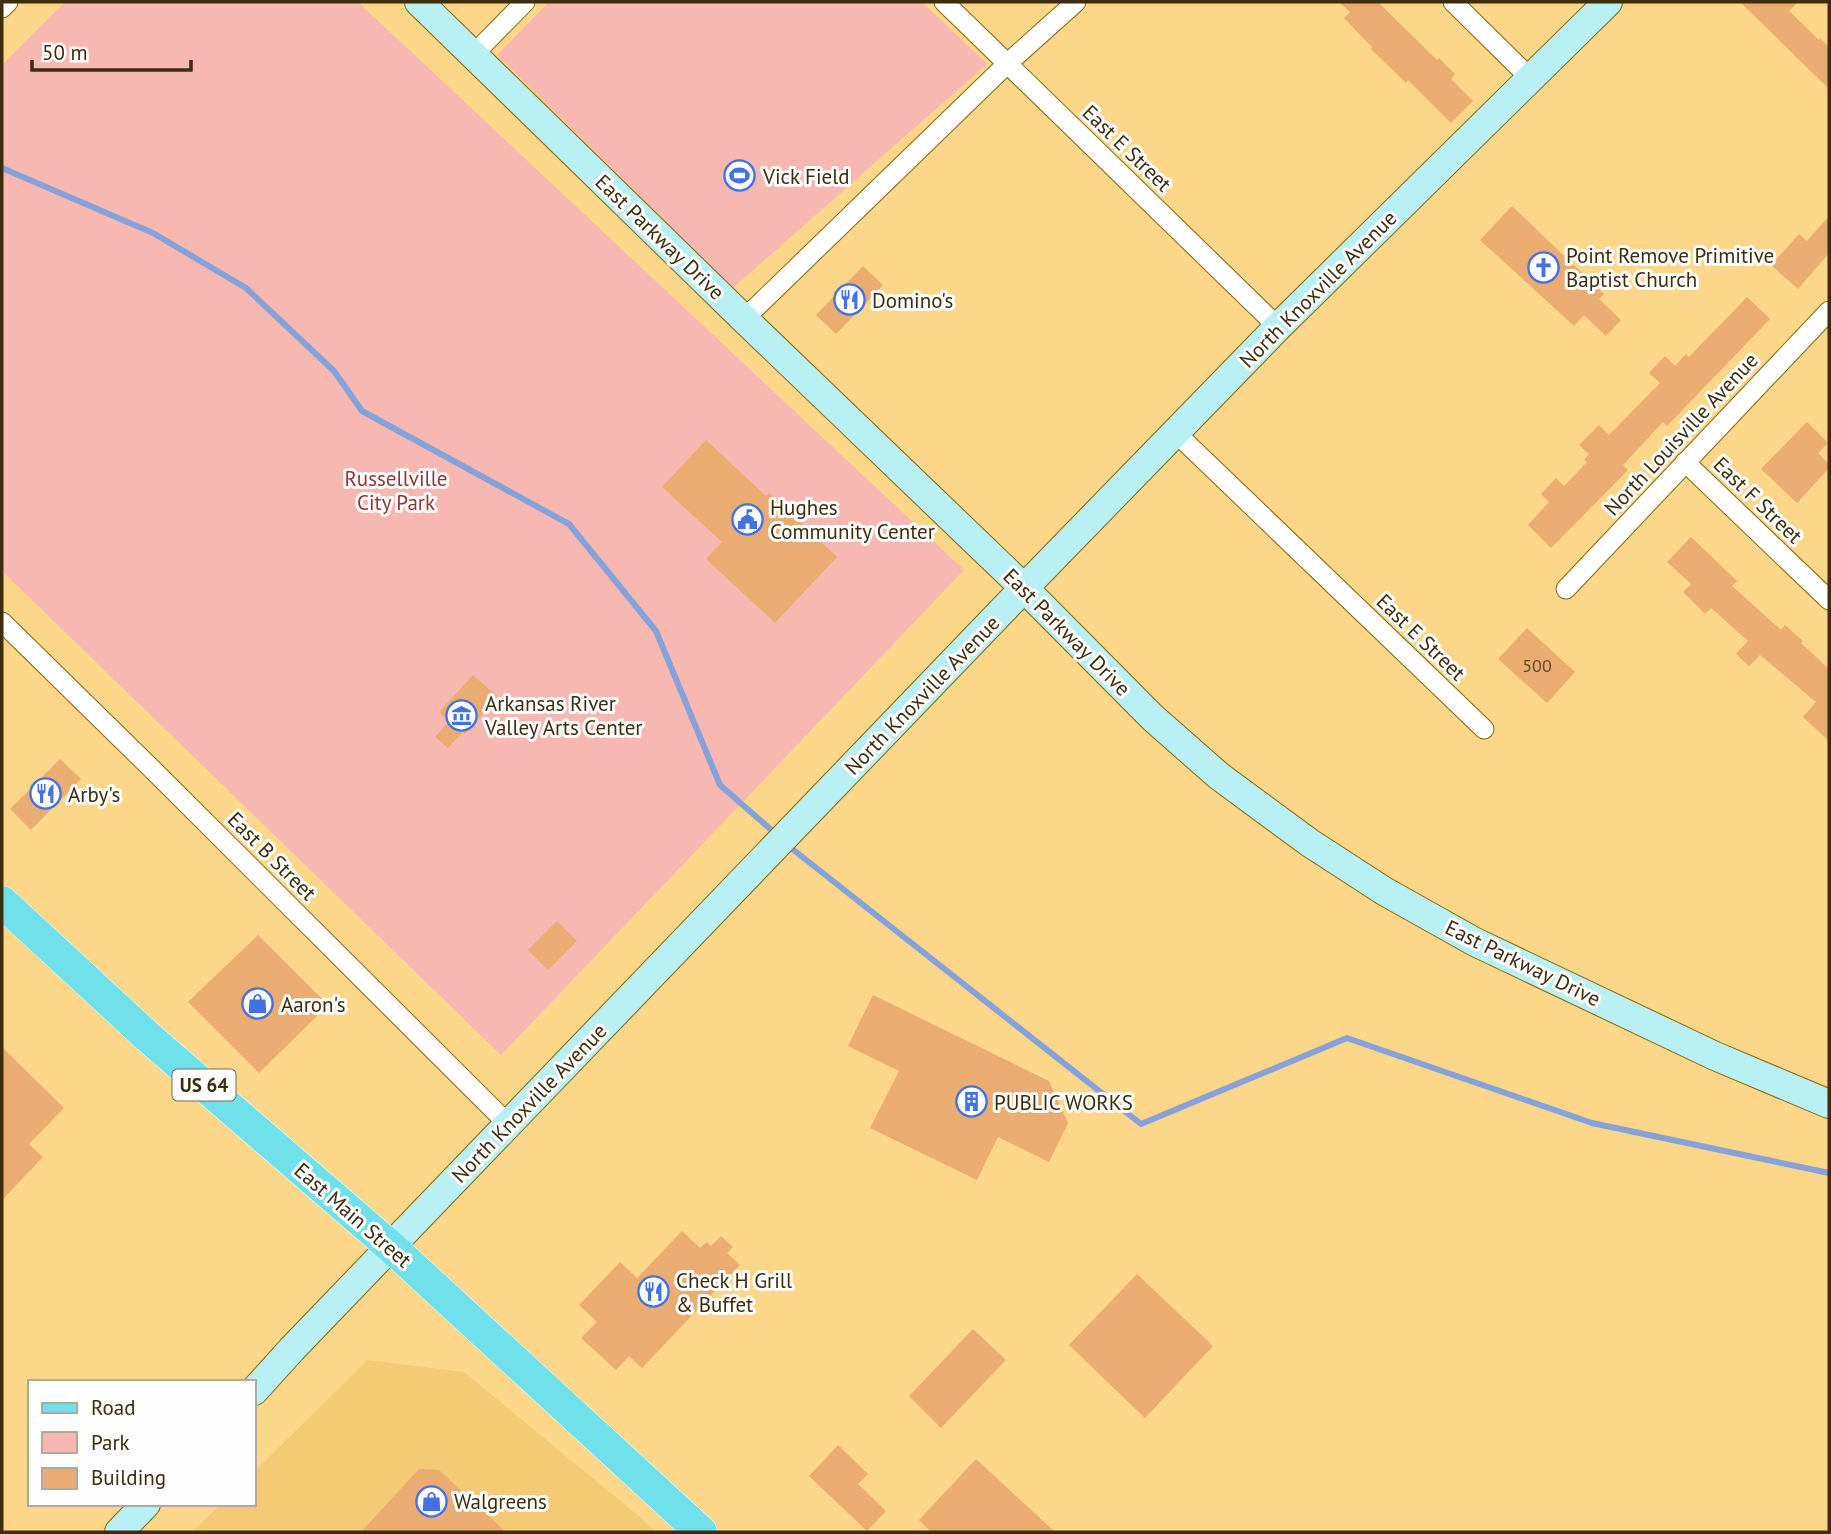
<svg xmlns="http://www.w3.org/2000/svg" width="1831" height="1534" viewBox="0 0 1831 1534" font-family="'PT Sans',sans-serif">
	<rect width="100%" height="100%" fill="#fdd789"/>
	<path fill="#f4ca74" d="M 367,1360 L 464,1372 L 641,1518 L 656,1532 L 192,1532 L 221,1504 L 254,1504 L 254,1472 Z"/>
	<path fill="#f8b8b2" d="M 65,2 L 358,2 L 964,570 L 501,1055 L 2,571 L 2,65 Z
		M 549,2 L 922,2 L 987,64 L 733,288 L 497,55 Z"/>
	<g fill="none" stroke-linecap="round" stroke-linejoin="round">
		<path stroke="#86a2db" stroke-width="6" d="M 2,168 L 153,233 L 246,288 L 334,371 L 362,411 L 569,524 L 656,631 L 720,785 L 776,834
			M 786,844 L 1141,1124 L 1347,1038 L 1592,1123 L 1829,1173"/>
	</g>
	<path fill="#eaac70" d="M 1339,2 L 1378,2 L 1437,60 L 1439,58 L 1455,74 L 1451,79 L 1473,101 L 1451,123 L 1408,80 L 1406,83 L 1371,49 L 1372,47 L 1344,18 L 1350,12 Z
		M 1740,2 L 1798,2 L 1789,11 L 1819,40 L 1820,38 L 1829,47 L 1829,89 Z
		M 1512,206 L 1604,294 L 1599,299 L 1621,320 L 1606,336 L 1584,315 L 1574,326 L 1480,240 Z
		M 1829,216 L 1829,253 L 1798,289 L 1771,265 L 1799,234 L 1807,241 Z
		M 863,266 L 883,285 L 836,334 L 816,315 Z
		M 1747,297 L 1770,319 L 1667,426 L 1663,422 L 1623,465 L 1628,470 L 1551,548 L 1528,525 L 1549,502 L 1541,494 L 1556,478 L 1564,486 L 1587,462 L 1584,460 L 1589,454 L 1579,445 L 1599,425 L 1609,435 L 1660,383 L 1649,373 L 1665,356 L 1675,366 L 1686,354 L 1689,357 Z
		M 1807,422 L 1828,443 L 1818,453 L 1829,464 L 1829,468 L 1797,503 L 1761,469 Z
		M 706,440 L 766,496 L 769,493 L 837,557 L 775,623 L 706,559 L 722,542 L 662,487 Z
		M 1691,537 L 1737,581 L 1732,586 L 1781,630 L 1785,625 L 1803,641 L 1801,643 L 1829,669 L 1829,741 L 1803,717 L 1816,702 L 1760,655 L 1749,666 L 1736,654 L 1748,641 L 1711,608 L 1705,614 L 1683,592 L 1691,584 L 1667,562 Z
		M 1527,628 L 1575,672 L 1547,703 L 1498,659 Z
		M 473,675 L 498,697 L 465,734 L 463,732 L 448,748 L 435,737 L 449,721 L 439,712 Z
		M 60,759 L 81,779 L 31,830 L 10,809 Z
		M 557,921 L 577,941 L 548,970 L 528,950 Z
		M 258,935 L 328,1005 L 259,1073 L 188,1002 Z
		M 873,995 L 1049,1081 L 1068,1123 L 1049,1162 L 998,1137 L 977,1180 L 870,1128 L 899,1071 L 848,1046 Z
		M 2,1047 L 64,1108 L 29,1144 L 43,1157 L 2,1200 Z
		M 682,1231 L 700,1248 L 707,1242 L 711,1246 L 721,1236 L 733,1247 L 727,1253 L 740,1265 L 642,1368 L 629,1356 L 616,1370 L 581,1338 L 597,1322 L 579,1305 L 620,1262 L 637,1278 Z
		M 1137,1274 L 1213,1346 L 1145,1418 L 1069,1345 Z
		M 973,1329 L 1006,1360 L 941,1428 L 909,1396 Z
		M 838,1445 L 868,1474 L 858,1484 L 886,1511 L 867,1531 L 809,1476 Z
		M 976,1459 L 1055,1532 L 931,1532 L 919,1520 Z
		M 419,1469 L 439,1470 L 506,1532 L 361,1532 Z"/>
	<g fill="none" stroke-linecap="round" stroke-linejoin="round">
		<defs>
			<path id="street" d="M 944,2 L 1278,327
				M 1453,2 L 1530,78
				M 2,8 L 8,2
				M 473,55 L 525,2
				M 744,319 L 1008,63 L 1076,2
				M 1176,433 L 1484,729
				M 1685,462 L 1829,600
				M 1566,589 L 1829,311
				M 2,622 L 153,770 L 508,1124"/>
			<path id="secondary" d="M 419,2 L 744,319 L 1024,588 L 1153,718 L 1219,776 L 1310,843 L 1384,891 L 1475,942 L 1715,1056 L 1829,1104
				M 254,1391 L 292,1349 L 1024,588 L 1278,327 L 1608,2
				M 119,1532 L 146,1504"/>
			<path id="primary" d="M 2,902 L 148,1037 L 391,1247 L 701,1532"/>
		</defs>
		<use href="#street" stroke="#876407" stroke-width="21"/>
		<use href="#secondary" stroke="#876407" stroke-width="30"/>
		<use href="#primary" stroke="#fff" stroke-width="33"/>
		<use href="#street" stroke="#fff" stroke-width="19"/>
		<use href="#secondary" stroke="#b8f0f4" stroke-width="28"/>
		<use href="#primary" stroke="#70e1ea" stroke-width="32"/>
	</g>
	<defs>
		<symbol id="stadium-ring" viewBox="-11 -11 22 22"><circle r="9.5" fill="#fdfdfd" stroke="#4272e3" stroke-width="1.5"/><path d="M0-5a6.5 5 0 1 0 0 10a6.5 5 0 1 0 0-10ZM-3.5-1.8h7v3.6h-7Z" fill="#4272e3"/></symbol>
		<symbol id="church-ring" viewBox="-11 -11 22 22"><circle r="9.5" fill="#fdfdfd" stroke="#4272e3" stroke-width="1.5"/><path d="M-1.2-6h2.4v3.5h3.3v2.4h-3.3V6h-2.4V-.1h-3.3v-2.4h3.3Z" fill="#4272e3"/></symbol>
		<symbol id="restaurant-ring" viewBox="-11 -11 22 22"><circle r="9.5" fill="#fdfdfd" stroke="#4272e3" stroke-width="1.5"/><path d="M-5-6h1v4h1v-4h1v4h1v-4h1v5L-1.5 .5V6h-2V.5L-5-1ZM5-6V6H3V1.5H1.5Q1.5-4 5-6Z" fill="#4272e3"/></symbol>
		<symbol id="civic-ring" viewBox="-11 -11 22 22"><circle r="9.5" fill="#fdfdfd" stroke="#4272e3" stroke-width="1.5"/><path d="M-.6-6.5H3V-4.5H.6V-3L4-1V1h2V6H-6V1h2V-1L-.6-3ZM-1.2 2.5V6h2.4V2.5Z" fill="#4272e3"/></symbol>
		<symbol id="museum-ring" viewBox="-11 -11 22 22"><circle r="9.5" fill="#fdfdfd" stroke="#4272e3" stroke-width="1.5"/><path d="M0-6L6-3V-2H-6V-3ZM-5-1h2V3h-2ZM-1-1h2V3h-2ZM3-1h2V3H3ZM-6 4H6V6H-6Z" fill="#4272e3"/></symbol>
		<symbol id="shop-ring" viewBox="-11 -11 22 22"><circle r="9.5" fill="#fdfdfd" stroke="#4272e3" stroke-width="1.5"/><path d="M-5-2.5h2.3a2.7 3.5 0 0 1 5.4 0H5L5.5 6h-11ZM-1.5-2.5h3a1.5 2.3 0 0 0-3 0Z" fill="#4272e3"/></symbol>
		<symbol id="building-ring" viewBox="-11 -11 22 22"><circle r="9.5" fill="#fdfdfd" stroke="#4272e3" stroke-width="1.5"/><path d="M-4-6H4V6H1V3H-1V6H-4ZM-2.5-4.3h1.7v1.8h-1.7ZM.8-4.3h1.7v1.8H.8ZM-2.5-1h1.7V.8h-1.7ZM.8-1h1.7V.8H.8Z" fill="#4272e3"/></symbol>
	</defs>
	<g fill-rule="evenodd">
		<use href="#stadium-ring" x="722" y="158" width="35" height="35"/>
		<use href="#church-ring" x="1526" y="250" width="35" height="35"/>
		<use href="#restaurant-ring" x="832" y="282" width="35" height="35"/>
		<use href="#civic-ring" x="730" y="502" width="35" height="35"/>
		<use href="#museum-ring" x="444" y="698" width="35" height="35"/>
		<use href="#restaurant-ring" x="28" y="776" width="35" height="35"/>
		<use href="#shop-ring" x="240" y="986" width="35" height="35"/>
		<use href="#building-ring" x="954" y="1084" width="35" height="35"/>
		<use href="#restaurant-ring" x="636" y="1274" width="35" height="35"/>
		<use href="#shop-ring" x="414" y="1484" width="35" height="35"/>
	</g>
	<g text-anchor="middle" dominant-baseline="central" stroke-width="6" stroke-linejoin="round" paint-order="stroke">
		<g font-size="18" fill="#684d25">
			<text x="1537" y="665">500</text>
		</g>
		<rect fill="#fdfdfd" stroke="#766b54" stroke-width="2" x="172.5" y="1069.5" width="63" height="31" rx="5"/>
		<g font-size="19" font-weight="bold" fill="#3c2d0c">
			<text x="204" y="1085">US 64</text>
		</g>
		<g font-size="21" fill="#3c2d0c" stroke="#fdfdfd">
			<text transform="translate(1127 148) rotate(44)">East E Street</text>
			<text transform="translate(660 237) rotate(44)">East Parkway Drive</text>
			<text transform="translate(1318 289) rotate(-45)">North Knoxville Avenue</text>
			<text transform="translate(1681 434) rotate(-47)">North Louisville Avenue</text>
			<text transform="translate(1758 500) rotate(44)">East F Street</text>
			<text transform="translate(1067 632) rotate(45)">East Parkway Drive</text>
			<text transform="translate(1421 637) rotate(44)">East E Street</text>
			<text transform="translate(922 695) rotate(-46)">North Knoxville Avenue</text>
			<text transform="translate(272 856) rotate(45)">East B Street</text>
			<text transform="translate(1523 963) rotate(26)">East Parkway Drive</text>
			<text transform="translate(529 1103) rotate(-46)">North Knoxville Avenue</text>
			<text transform="translate(353 1215) rotate(41)">East Main Street</text>
		</g>
		<g font-size="21" fill="#3c2d0c" stroke="#fdfdfd" text-anchor="start">
			<text x="763" y="176">Vick Field</text>
			<text x="1566" y="255">Point Remove Primitive<tspan x="1566" dy="24">Baptist Church</tspan></text>
			<text x="872" y="300">Domino's</text>
			<text x="770" y="507">Hughes<tspan x="770" dy="24">Community Center</tspan></text>
			<text x="485" y="703">Arkansas River<tspan x="485" dy="24">Valley Arts Center</tspan></text>
			<text x="68" y="794">Arby's</text>
			<text x="281" y="1004">Aaron's</text>
			<text x="994" y="1102">PUBLIC WORKS</text>
			<text x="676" y="1280">Check H Grill<tspan x="676" dy="24">&amp; Buffet</tspan></text>
			<text x="454" y="1501">Walgreens</text>
		</g>
		<g font-size="21" fill="#8e3735" stroke="#fdfdfd">
			<text x="396" y="478">Russellville<tspan x="396" dy="24">City Park</tspan></text>
		</g>
	</g>
	<rect width="1831" height="1534" fill="none" stroke="#3c2d0c" stroke-width="7"/>
	<rect x="28" y="1380" width="228" height="126" fill="#fdfdfd" stroke="#b0aa9d" stroke-width="2"/>
	<rect x="42" y="1403" width="35" height="10" fill="#70e1ea" stroke="#b0aa9d" stroke-width="2"/>
	<text x="91" y="1415" font-size="21" fill="#3c2d0c">Road</text>
	<rect x="42" y="1432" width="35" height="21" fill="#f8b8b2" stroke="#b0aa9d" stroke-width="2"/>
	<text x="91" y="1450" font-size="21" fill="#3c2d0c">Park</text>
	<rect x="42" y="1468" width="35" height="21" fill="#eaac70" stroke="#b0aa9d" stroke-width="2"/>
	<text x="91" y="1485" font-size="21" fill="#3c2d0c">Building</text>
	<path d="M32 60v10h159v-10" fill="none" stroke="#3c2d0c" stroke-width="3.5"/>
	<text x="42" y="60" font-size="21" fill="#3c2d0c" stroke="#fdfdfd" stroke-width="5" paint-order="stroke">50 m</text>
</svg>
